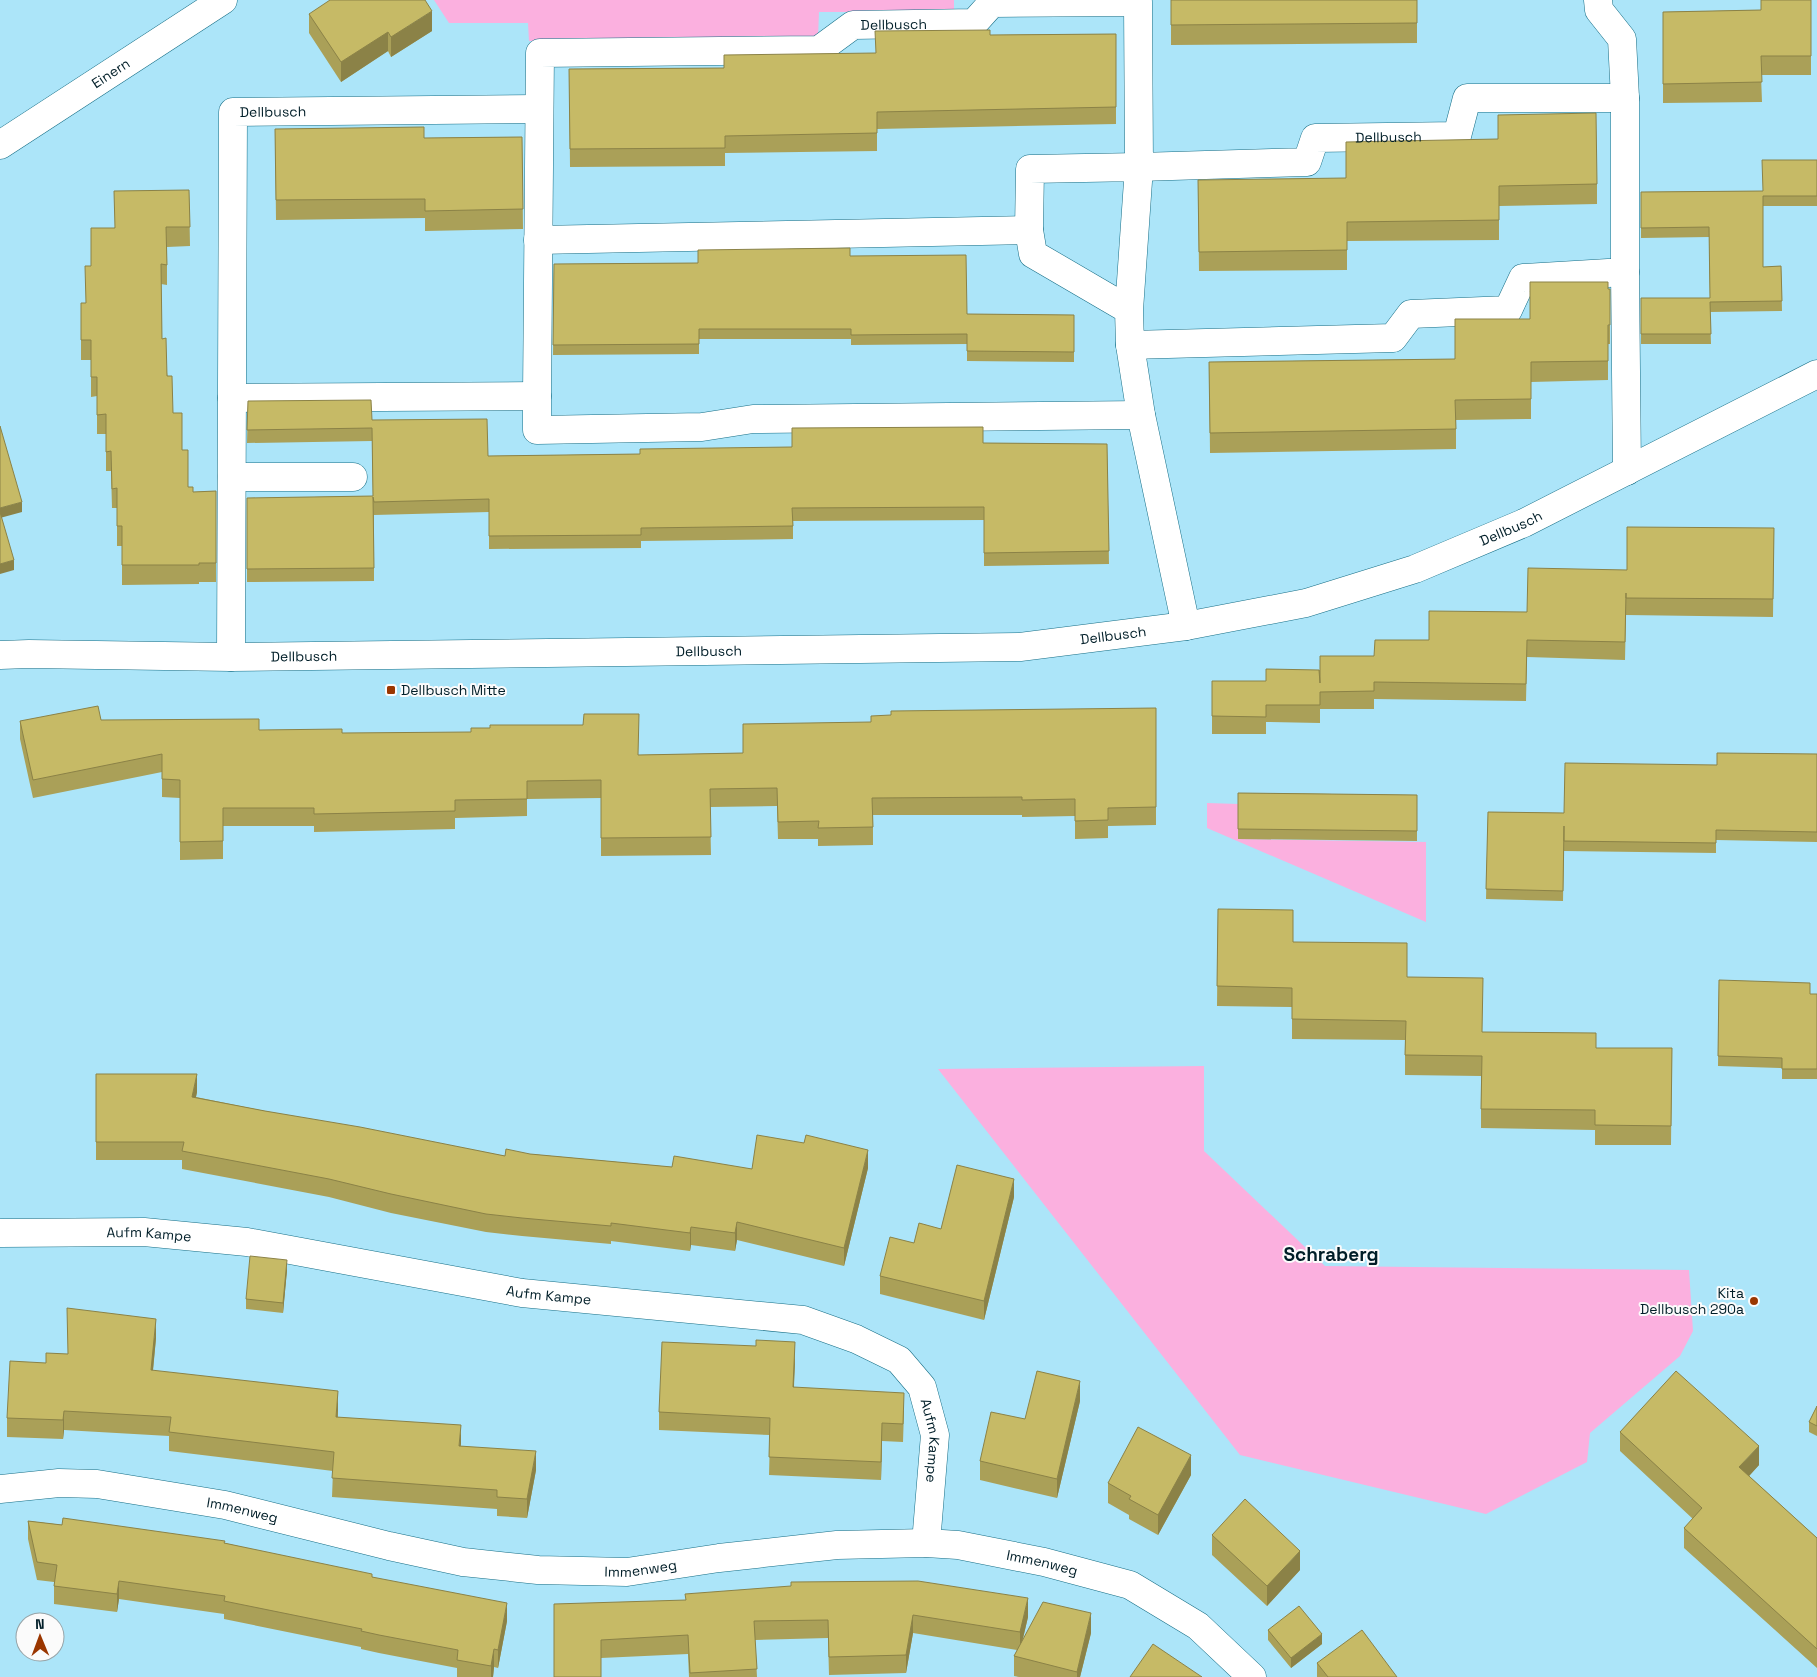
<svg xmlns="http://www.w3.org/2000/svg" width="1817" height="1677" viewBox="0 0 1817 1677" font-family="'Space Grotesk',sans-serif">
	<rect width="100%" height="100%" fill="#ace5f9"/>
	<path fill="#fbb0df" d="M 434,0 L 954,0 L 954,12 L 819,12 L 818,38 L 529,41 L 528,23 L 449,23 Z
		M 1207,803 L 1239,804 L 1238,839 L 1426,842 L 1426,922 L 1207,828 Z
		M 1204,1066 L 1204,1151 L 1325,1266 L 1689,1270 L 1693,1331 L 1680,1356 L 1590,1433 L 1587,1462 L 1486,1514 L 1240,1455 L 938,1069 Z"/>
	<g fill="none" stroke-linecap="round" stroke-linejoin="round">
		<defs>
			<g id="minor">
				<path d="M 538,240 L 1029,230"/>
				<path d="M 1625,272 L 1627,471"/>
				<path d="M 1129,310 L 1033,254 L 1029,230 L 1030,169 L 1139,167 L 1129,310 L 1130,345 L 1141,415 L 1186,626"/>
				<path d="M 1130,345 L 1393,338 L 1411,314 L 1508,310 L 1523,278 L 1625,272 L 1625,98 L 1622,39 L 1599,10 L 1598,0"/>
				<path id="s1" d="M 537,396 L 540,53 L 819,50 L 853,25 L 974,23 L 992,3 L 1138,2 L 1139,167 L 1307,162 L 1315,138 L 1457,136 L 1467,98 L 1625,98"/>
				<path d="M 232,398 L 537,396 L 537,430 L 702,427 L 753,419 L 1141,415"/>
				<path d="M 232,477 L 353,477"/>
				<path id="s2" d="M 0,655 L 29,654 L 231,657 L 1020,647 L 1186,626 L 1306,603 L 1415,569 L 1524,523 L 1817,374"/>
				<path id="s3" d="M 231,657 L 233,112 L 539,109"/>
				<path id="s4" d="M 0,1233 L 144,1232 L 247,1242 L 522,1293 L 803,1320 L 856,1339 L 899,1360 L 922,1387 L 935,1435 L 926,1543"/>
				<path id="s5" d="M 0,1489 L 59,1483 L 97,1484 L 225,1505 L 389,1546 L 463,1562 L 538,1570 L 627,1572 L 719,1558 L 837,1545 L 926,1543 L 958,1545 L 1044,1562 L 1130,1585 L 1198,1626 L 1252,1677"/>
			</g>
			<g id="major">
				<path id="s6" d="M 0,145 L 223,0"/>
			</g>
		</defs>
		<use href="#minor" stroke="#166e86" stroke-width="29"/>
		<use href="#major" stroke="#166e86" stroke-width="29"/>
		<use href="#minor" stroke="#fff" stroke-width="28"/>
		<use href="#major" stroke="#fff" stroke-width="28"/>
	</g>
	<path fill="#aaa058" d="M 1171,0 L 1417,0 L 1417,43 L 1171,45 Z
		M 1811,0 L 1811,75 L 1761,75 L 1762,102 L 1663,103 L 1663,12 L 1761,10 Z
		M 309,14 L 432,31 L 391,57 L 388,51 L 341,82 L 309,33 Z
		M 1116,34 L 1116,124 L 877,129 L 877,151 L 725,153 L 725,166 L 570,167 L 569,69 L 724,68 L 876,53 L 990,35 Z
		M 275,129 L 424,138 L 522,137 L 523,229 L 425,231 L 425,218 L 276,220 Z
		M 1817,160 L 1817,206 L 1763,206 L 1763,267 L 1781,266 L 1782,311 L 1710,312 L 1711,344 L 1641,344 L 1641,298 L 1710,298 L 1709,237 L 1641,238 L 1641,192 L 1763,191 Z
		M 1198,180 L 1597,184 L 1597,204 L 1499,206 L 1499,240 L 1347,241 L 1347,270 L 1199,271 Z
		M 189,190 L 190,246 L 167,247 L 167,285 L 161,284 L 162,339 L 173,413 L 182,450 L 188,487 L 193,492 L 216,491 L 216,582 L 199,582 L 199,584 L 122,585 L 122,546 L 117,546 L 117,508 L 112,508 L 111,471 L 106,471 L 106,434 L 97,434 L 97,396 L 91,397 L 91,360 L 81,360 L 81,303 L 86,303 L 91,266 L 114,228 Z
		M 850,256 L 967,314 L 1074,315 L 1074,362 L 967,361 L 967,344 L 851,345 L 851,339 L 699,339 L 699,354 L 553,355 L 554,264 L 698,263 Z
		M 1610,325 L 1610,344 L 1608,344 L 1608,380 L 1531,382 L 1531,419 L 1456,420 L 1456,449 L 1210,453 L 1209,362 L 1455,359 Z
		M 248,401 L 372,420 L 488,456 L 640,454 L 792,447 L 983,443 L 1107,444 L 1109,564 L 984,566 L 984,520 L 793,521 L 793,539 L 641,541 L 641,548 L 489,549 L 489,512 L 374,515 L 374,513 L 374,581 L 247,582 L 247,498 L 373,496 L 372,441 L 247,443 Z
		M 1774,528 L 1773,617 L 1626,615 L 1626,613 L 1625,660 L 1527,657 L 1526,701 L 1374,699 L 1374,709 L 1320,709 L 1320,723 L 1266,722 L 1266,734 L 1212,734 L 1212,681 L 1266,681 L 1319,670 L 1374,656 L 1527,612 L 1627,570 Z
		M 1156,708 L 1156,825 L 1108,826 L 1108,838 L 1075,839 L 1075,816 L 1022,817 L 1022,815 L 873,815 L 873,845 L 818,846 L 818,839 L 778,839 L 777,806 L 710,807 L 711,855 L 601,856 L 601,798 L 527,799 L 527,816 L 455,818 L 455,829 L 314,832 L 314,826 L 223,826 L 223,859 L 180,860 L 180,798 L 162,797 L 162,772 L 33,798 L 20,739 L 20,721 L 101,720 L 259,730 L 342,733 L 638,755 L 743,753 L 871,722 Z
		M 1817,754 L 1817,842 L 1716,840 L 1716,853 L 1564,851 L 1564,843 L 1563,901 L 1486,899 L 1488,812 L 1564,813 L 1717,765 Z
		M 1238,793 L 1417,795 L 1417,841 L 1238,839 Z
		M 1218,909 L 1293,942 L 1407,977 L 1482,1032 L 1596,1048 L 1672,1048 L 1671,1145 L 1595,1145 L 1595,1130 L 1481,1128 L 1481,1076 L 1405,1075 L 1405,1040 L 1292,1039 L 1292,1007 L 1217,1006 Z
		M 1719,980 L 1810,994 L 1817,994 L 1817,1079 L 1782,1079 L 1782,1068 L 1718,1066 Z
		M 96,1074 L 197,1092 L 196,1097 L 265,1111 L 505,1156 L 530,1154 L 672,1167 L 752,1169 L 868,1168 L 844,1266 L 737,1240 L 735,1251 L 691,1245 L 690,1251 L 611,1241 L 611,1244 L 522,1236 L 486,1232 L 391,1213 L 329,1197 L 182,1169 L 182,1160 L 96,1160 Z
		M 1014,1197 L 984,1320 L 880,1294 L 880,1276 L 914,1243 L 941,1229 Z
		M 287,1270 L 283,1313 L 246,1309 L 246,1299 Z
		M 156,1338 L 153,1371 L 338,1410 L 338,1417 L 461,1446 L 536,1470 L 527,1518 L 497,1516 L 497,1509 L 332,1497 L 333,1471 L 169,1451 L 169,1436 L 64,1430 L 63,1439 L 7,1437 L 7,1418 L 46,1363 L 68,1354 Z
		M 795,1359 L 794,1387 L 904,1411 L 903,1442 L 882,1441 L 881,1480 L 769,1475 L 770,1435 L 659,1430 L 659,1412 Z
		M 1080,1401 L 1057,1498 L 980,1480 L 980,1461 L 1025,1419 Z
		M 1817,1406 L 1817,1436 L 1809,1432 L 1809,1422 Z
		M 1620,1432 L 1759,1465 L 1749,1476 L 1817,1538 L 1817,1668 L 1684,1548 L 1684,1528 L 1693,1519 L 1620,1451 Z
		M 1191,1475 L 1158,1535 L 1129,1519 L 1129,1515 L 1108,1503 L 1108,1483 Z
		M 28,1521 L 225,1543 L 372,1577 L 507,1621 L 498,1668 L 494,1667 L 493,1677 L 457,1677 L 457,1668 L 379,1653 L 361,1649 L 361,1647 L 224,1619 L 224,1614 L 119,1599 L 117,1612 L 54,1604 L 54,1582 L 37,1580 L 28,1539 Z
		M 1212,1535 L 1300,1570 L 1267,1606 L 1212,1555 Z
		M 554,1604 L 1028,1617 L 1023,1639 L 1091,1633 L 1080,1677 L 1019,1677 L 1014,1676 L 1014,1656 L 1017,1650 L 913,1633 L 906,1673 L 829,1675 L 828,1638 L 755,1640 L 757,1677 L 689,1677 L 688,1654 L 601,1658 Z
		M 1268,1630 L 1322,1644 L 1291,1668 L 1268,1640 Z
		M 1317,1663 L 1397,1677 L 1317,1677 Z"/>
	<path fill="#8b8247" d="M 432,11 L 432,31 L 391,57 L 391,37 Z
		M 388,32 L 388,51 L 341,82 L 341,62 Z
		M 22,502 L 22,512 L 0,518 L 0,508 Z
		M 14,560 L 14,570 L 0,574 L 0,564 Z
		M 197,1074 L 197,1092 L 192,1115 L 192,1097 Z
		M 868,1150 L 868,1168 L 844,1266 L 844,1248 Z
		M 1014,1179 L 1014,1197 L 984,1320 L 984,1301 Z
		M 737,1222 L 737,1240 L 735,1251 L 735,1233 Z
		M 691,1227 L 691,1245 L 690,1251 L 690,1233 Z
		M 287,1260 L 287,1270 L 283,1313 L 283,1303 Z
		M 156,1319 L 156,1338 L 151,1389 L 151,1370 Z
		M 795,1342 L 795,1359 L 793,1405 L 793,1387 Z
		M 1080,1381 L 1080,1401 L 1057,1498 L 1057,1479 Z
		M 338,1391 L 338,1410 L 336,1436 L 336,1417 Z
		M 64,1411 L 64,1430 L 63,1439 L 63,1420 Z
		M 882,1423 L 882,1441 L 881,1480 L 881,1462 Z
		M 461,1425 L 461,1444 L 459,1465 L 459,1446 Z
		M 1759,1446 L 1759,1465 L 1739,1487 L 1739,1467 Z
		M 536,1451 L 536,1470 L 527,1518 L 527,1499 Z
		M 1191,1455 L 1191,1475 L 1158,1535 L 1158,1515 Z
		M 1300,1551 L 1300,1570 L 1267,1606 L 1267,1586 Z
		M 119,1581 L 119,1599 L 117,1612 L 117,1594 Z
		M 1028,1598 L 1028,1617 L 1020,1650 L 1020,1632 Z
		M 507,1603 L 507,1621 L 498,1668 L 498,1650 Z
		M 1091,1613 L 1091,1633 L 1080,1677 L 1077,1677 L 1077,1672 Z
		M 913,1615 L 913,1633 L 906,1673 L 906,1655 Z
		M 1322,1634 L 1322,1644 L 1291,1668 L 1291,1658 Z
		M 494,1649 L 494,1667 L 493,1677 L 491,1677 L 491,1666 Z"/>
	<path fill="#c6ba66" stroke="#8b8247" d="M 330,0 L 425,0 L 432,11 L 391,37 L 388,32 L 341,62 L 309,14 Z
		M 1171,0 L 1417,0 L 1417,23 L 1171,25 Z
		M 1761,0 L 1811,0 L 1811,56 L 1761,56 L 1762,82 L 1663,84 L 1663,12 L 1761,10 Z
		M 990,30 L 990,35 L 1116,34 L 1116,107 L 877,112 L 877,133 L 725,136 L 725,148 L 570,149 L 569,69 L 724,68 L 724,55 L 876,53 L 875,31 Z
		M 1596,113 L 1597,184 L 1499,186 L 1499,220 L 1347,222 L 1347,250 L 1199,252 L 1198,180 L 1346,178 L 1346,142 L 1498,139 L 1498,115 Z
		M 424,127 L 424,138 L 522,137 L 523,209 L 425,211 L 425,199 L 276,200 L 275,129 Z
		M 1762,160 L 1817,160 L 1817,196 L 1763,196 L 1763,267 L 1781,266 L 1782,301 L 1710,302 L 1711,334 L 1641,334 L 1641,298 L 1710,298 L 1709,227 L 1641,228 L 1641,192 L 1763,191 Z
		M 189,190 L 190,227 L 166,227 L 167,265 L 161,264 L 162,339 L 166,338 L 167,376 L 172,376 L 173,413 L 182,413 L 182,450 L 188,450 L 188,487 L 193,487 L 193,492 L 216,491 L 216,563 L 199,563 L 199,565 L 122,565 L 122,526 L 117,526 L 117,488 L 112,489 L 111,451 L 106,452 L 106,414 L 97,415 L 97,377 L 91,377 L 91,340 L 81,340 L 81,303 L 86,303 L 85,266 L 91,266 L 91,228 L 115,228 L 114,191 Z
		M 850,248 L 850,256 L 966,255 L 967,314 L 1074,315 L 1074,352 L 967,351 L 967,334 L 851,335 L 851,329 L 699,329 L 699,344 L 553,345 L 554,264 L 698,263 L 698,250 Z
		M 1530,282 L 1608,282 L 1608,289 L 1610,289 L 1610,325 L 1608,325 L 1608,361 L 1531,362 L 1531,399 L 1455,400 L 1456,429 L 1210,433 L 1209,362 L 1455,359 L 1455,319 L 1530,319 Z
		M 371,400 L 372,420 L 487,419 L 488,456 L 640,454 L 640,449 L 792,447 L 792,428 L 983,427 L 983,443 L 1107,444 L 1109,551 L 984,553 L 984,507 L 792,508 L 793,526 L 641,528 L 641,535 L 489,536 L 489,499 L 374,502 L 373,497 L 374,568 L 247,569 L 247,498 L 373,496 L 372,428 L 247,430 L 248,401 Z
		M 0,426 L 22,502 L 0,508 Z
		M 0,512 L 14,560 L 0,564 Z
		M 1627,527 L 1774,528 L 1773,599 L 1626,598 L 1626,593 L 1625,642 L 1527,640 L 1526,684 L 1374,682 L 1374,691 L 1320,692 L 1320,705 L 1266,705 L 1266,717 L 1212,716 L 1212,681 L 1266,681 L 1266,669 L 1319,670 L 1320,683 L 1320,656 L 1374,656 L 1375,640 L 1429,640 L 1429,611 L 1527,612 L 1528,568 L 1627,570 Z
		M 98,706 L 101,720 L 259,719 L 259,730 L 342,729 L 342,733 L 471,732 L 471,728 L 490,728 L 490,725 L 583,725 L 584,714 L 639,714 L 638,755 L 743,753 L 743,724 L 871,722 L 871,716 L 891,715 L 891,711 L 1156,708 L 1156,807 L 1108,808 L 1108,820 L 1075,821 L 1075,799 L 1022,800 L 1022,797 L 872,798 L 873,827 L 818,828 L 819,821 L 778,822 L 777,788 L 710,789 L 711,837 L 601,838 L 601,780 L 527,781 L 527,799 L 455,800 L 455,811 L 314,814 L 314,808 L 223,808 L 223,841 L 180,842 L 180,780 L 162,779 L 162,754 L 33,780 L 20,721 Z
		M 1717,753 L 1817,754 L 1817,832 L 1716,830 L 1716,843 L 1564,841 L 1564,826 L 1563,891 L 1486,889 L 1488,812 L 1564,813 L 1565,763 L 1717,765 Z
		M 1238,793 L 1417,795 L 1417,831 L 1238,829 Z
		M 1218,909 L 1293,910 L 1293,942 L 1407,943 L 1407,977 L 1483,978 L 1482,1032 L 1596,1033 L 1596,1048 L 1672,1048 L 1671,1126 L 1595,1125 L 1595,1110 L 1481,1109 L 1482,1056 L 1405,1055 L 1406,1021 L 1292,1019 L 1292,988 L 1217,986 Z
		M 1719,980 L 1810,983 L 1810,994 L 1817,994 L 1817,1069 L 1782,1069 L 1782,1058 L 1718,1056 Z
		M 96,1074 L 197,1074 L 192,1097 L 265,1111 L 360,1127 L 505,1156 L 506,1149 L 530,1154 L 672,1167 L 674,1156 L 752,1169 L 757,1135 L 804,1143 L 806,1135 L 868,1150 L 844,1248 L 737,1222 L 735,1233 L 691,1227 L 690,1233 L 611,1223 L 611,1226 L 522,1218 L 486,1214 L 391,1194 L 329,1179 L 182,1151 L 184,1142 L 96,1142 Z
		M 957,1165 L 1014,1179 L 984,1301 L 880,1276 L 890,1237 L 914,1243 L 919,1223 L 941,1229 Z
		M 250,1256 L 287,1260 L 283,1303 L 246,1299 Z
		M 67,1308 L 156,1319 L 151,1370 L 338,1391 L 336,1417 L 461,1425 L 459,1446 L 536,1451 L 527,1499 L 497,1497 L 497,1490 L 332,1478 L 334,1452 L 169,1432 L 171,1417 L 64,1411 L 63,1420 L 7,1418 L 10,1361 L 46,1363 L 46,1353 L 68,1354 Z
		M 756,1340 L 795,1342 L 793,1387 L 904,1393 L 903,1424 L 882,1423 L 881,1462 L 769,1457 L 770,1418 L 659,1412 L 662,1342 L 756,1346 Z
		M 1037,1371 L 1080,1381 L 1057,1479 L 980,1461 L 991,1412 L 1025,1419 Z
		M 1676,1371 L 1759,1446 L 1739,1467 L 1817,1538 L 1817,1649 L 1684,1528 L 1702,1508 L 1620,1432 Z
		M 1817,1406 L 1817,1426 L 1809,1422 Z
		M 1138,1427 L 1191,1455 L 1158,1515 L 1129,1499 L 1131,1496 L 1108,1483 Z
		M 1245,1499 L 1300,1551 L 1267,1586 L 1212,1535 Z
		M 63,1518 L 225,1541 L 224,1543 L 372,1574 L 372,1577 L 507,1603 L 498,1650 L 494,1649 L 491,1666 L 457,1660 L 458,1650 L 379,1635 L 361,1631 L 362,1629 L 224,1601 L 225,1596 L 119,1581 L 117,1594 L 54,1586 L 57,1565 L 37,1562 L 28,1521 L 62,1525 Z
		M 918,1581 L 1028,1598 L 1020,1632 L 913,1615 L 906,1655 L 829,1657 L 828,1620 L 754,1621 L 757,1669 L 690,1673 L 688,1635 L 601,1640 L 601,1677 L 554,1677 L 554,1604 L 686,1600 L 685,1594 L 791,1586 L 791,1582 Z
		M 1043,1602 L 1091,1613 L 1077,1672 L 1014,1656 Z
		M 1299,1606 L 1322,1634 L 1291,1658 L 1268,1630 Z
		M 1362,1630 L 1397,1677 L 1328,1677 L 1317,1663 Z
		M 1153,1644 L 1202,1677 L 1130,1677 Z"/>
	<g fill="#9a3600" stroke="#fbfbfb" stroke-width="2">
		<rect x="386" y="685" width="10" height="10" rx="2.5"/>
		<circle cx="1754" cy="1301" r="5"/>
	</g>
	<g text-anchor="middle" dominant-baseline="central" stroke-width="4" stroke-linejoin="round" paint-order="stroke">
		<g font-size="14" fill="#001e28" stroke="#fbfbfb">
			<text stroke="none"><textPath href="#s1" startOffset="705">Dellbusch</textPath></text>
			<text stroke="none"><textPath href="#s6" startOffset="132">Einern</textPath></text>
			<text stroke="none"><textPath href="#s3" startOffset="585">Dellbusch</textPath></text>
			<text stroke="none"><textPath href="#s1" startOffset="1390">Dellbusch</textPath></text>
			<text stroke="none"><textPath href="#s2" startOffset="1528">Dellbusch</textPath></text>
			<text stroke="none"><textPath href="#s2" startOffset="1114">Dellbusch</textPath></text>
			<text stroke="none"><textPath href="#s2" startOffset="709">Dellbusch</textPath></text>
			<text stroke="none"><textPath href="#s2" startOffset="304">Dellbusch</textPath></text>
			<text stroke="none"><textPath href="#s4" startOffset="149">Aufm Kampe</textPath></text>
			<text stroke="none"><textPath href="#s4" startOffset="554">Aufm Kampe</textPath></text>
			<text stroke="none"><textPath href="#s4" startOffset="1004">Aufm Kampe</textPath></text>
			<text stroke="none"><textPath href="#s5" startOffset="245">Immenweg</textPath></text>
			<text stroke="none"><textPath href="#s5" startOffset="1055">Immenweg</textPath></text>
			<text stroke="none"><textPath href="#s5" startOffset="650">Immenweg</textPath></text>
		</g>
		<g font-size="14" fill="#001e28" stroke="#fbfbfb" text-anchor="start">
			<text x="401" y="690">Dellbusch Mitte</text>
			<text x="1744" y="1293" text-anchor="end">Kita<tspan x="1744" dy="16">Dellbusch 290a</tspan></text>
		</g>
		<g font-size="19" font-weight="bold" fill="#001e28" stroke="#fbfbfb">
			<text x="1331" y="1254">Schraberg</text>
		</g>
	</g>
	<g transform="translate(40 1637) rotate(359)"><circle r="24" fill="#fbfbfb" stroke="#97a3a7"/>
	<path d="M0-4L9 19L0 12L-9 19Z" fill="#9a3600"/>
	<text y="-8" font-size="14" font-weight="bold" text-anchor="middle" fill="#001e28">N</text>
	</g>
</svg>
